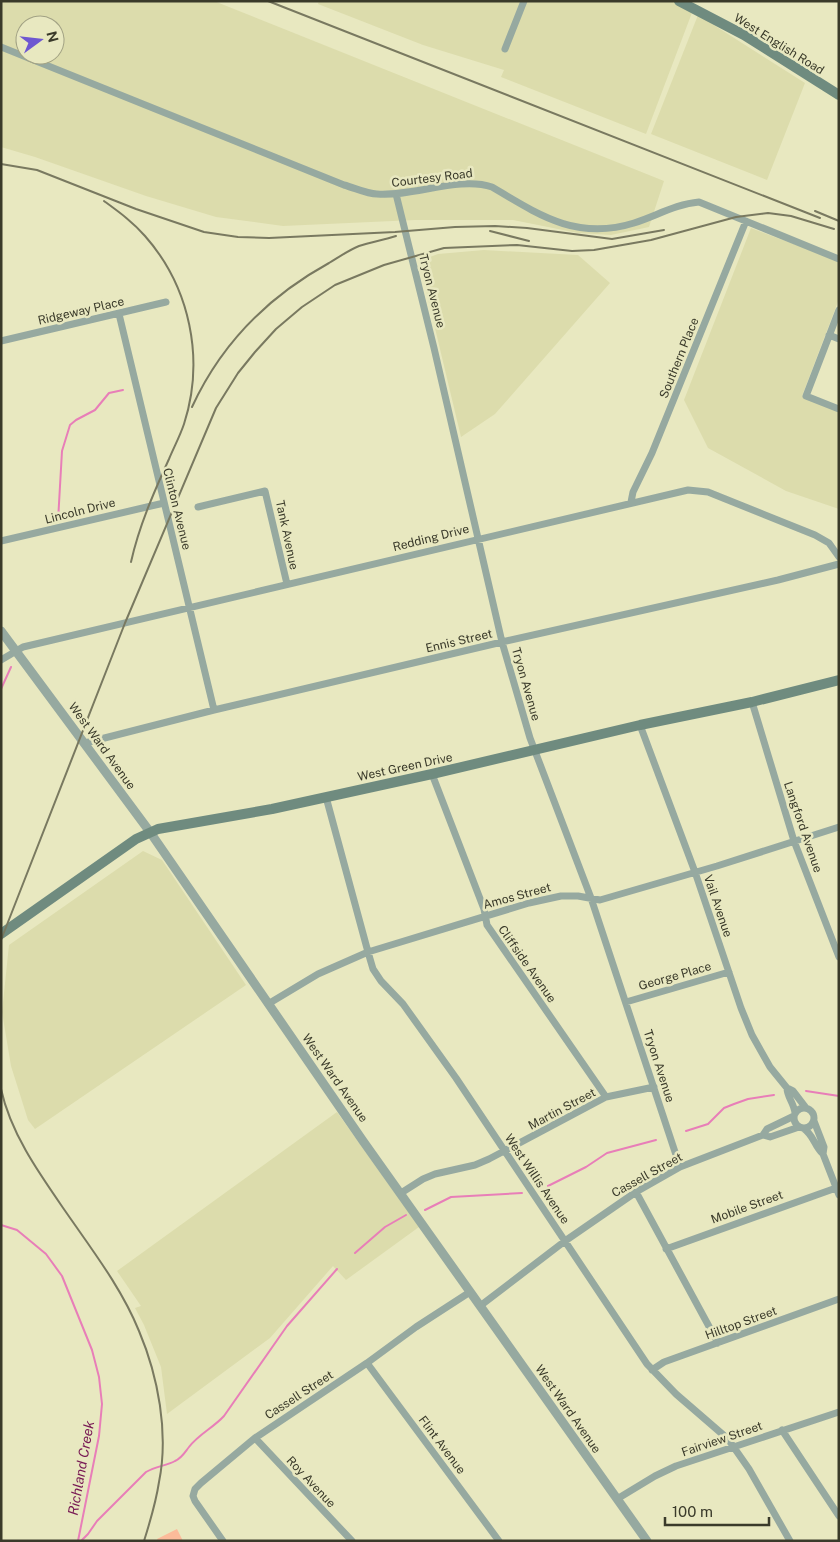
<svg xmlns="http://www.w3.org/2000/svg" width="840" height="1542" viewBox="0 0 840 1542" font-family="'Public Sans',sans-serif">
	<rect width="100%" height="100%" fill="#e8e8c0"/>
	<path fill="#dcdcac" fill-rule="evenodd" d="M 1,1 L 214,1 L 664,181 L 649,227 L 611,235 L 578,233 L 513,220 L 415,220 L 283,226 L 216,217 L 146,196 L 35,157 L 1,147 ZM 25,25 L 55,25 L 55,55 L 25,55 Z
		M 319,1 L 670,1 L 693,10 L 646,134 L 501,77 L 504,70 L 423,45 L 318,4 Z
		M 698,15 L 805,83 L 767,180 L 651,134 Z
		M 751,228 L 839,261 L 839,299 L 802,396 L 839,410 L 839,509 L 786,491 L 708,448 L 684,400 Z
		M 484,250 L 578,255 L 610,283 L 495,414 L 461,437 L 419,261 L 438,254 Z
		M 143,851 L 162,860 L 246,985 L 35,1129 L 28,1120 L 11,1066 L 2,1012 L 9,945 Z
		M 337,1112 L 419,1227 L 346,1280 L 333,1266 L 270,1338 L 167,1414 L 161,1367 L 144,1325 L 135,1308 L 141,1306 L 117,1271 Z"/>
	<path fill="#fcbb9a" d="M 177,1529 L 183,1541 L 158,1541 L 157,1539 Z"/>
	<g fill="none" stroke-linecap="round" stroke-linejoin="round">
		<path stroke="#e87eb8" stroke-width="2" d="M 58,521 L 62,451 L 70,425 L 76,420 L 95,410 L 109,393 L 123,390
			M 1,689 L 11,667
			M 806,1091 L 839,1096
			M 686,1131 L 708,1124 L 724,1108 L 734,1104 L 748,1099 L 774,1095
			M 548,1186 L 586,1167 L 607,1153 L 656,1140
			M 425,1210 L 451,1197 L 522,1193
			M 1,1225 L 17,1230 L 46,1254 L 62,1276 L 92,1350 L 99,1377 L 102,1404 L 99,1436 L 78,1541
			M 355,1253 L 385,1227 L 406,1215
			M 81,1541 L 88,1534 L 97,1521 L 146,1472 C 156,1466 166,1466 175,1461 C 182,1458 185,1452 189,1447 C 199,1434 213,1428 224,1416 L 287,1326 L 337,1269"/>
		<path stroke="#96a9a0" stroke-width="7" d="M 1,47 L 344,185 C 355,188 367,194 377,194 C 413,197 459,176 492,187 C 539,215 577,241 634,223 C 656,216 676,204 699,202 L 839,259
			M 505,49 L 524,1
			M 396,194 L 434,348 L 502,642 L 530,738 L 591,898 L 680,1167
			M 839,310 L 806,396 L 839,409
			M 119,314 L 214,710
			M 829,335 L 839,339
			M 1,341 L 166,302
			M 631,502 L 633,492 L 652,453 L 746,221
			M 198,507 L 265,491 L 287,584
			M 1,541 L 164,503
			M 1,660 L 23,647 L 688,490 L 708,492 L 815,535 L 829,543 L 839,557
			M 752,702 L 794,841 L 839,957
			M 640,725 L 695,872 L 741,1008 L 752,1035 L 770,1067 L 787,1088 L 793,1091 L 806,1108
			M 85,743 L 214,710 L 502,642 L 778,580 L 839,564
			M 432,774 L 484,909 L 487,925 L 606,1097
			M 326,797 L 368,952 L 373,969 L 381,981 L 403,1004 L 456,1078 L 647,1364 L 676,1394 L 728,1439 L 749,1469 L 790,1541
			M 626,1002 L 729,972
			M 268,1004 L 318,974 L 368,952 L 529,903 L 561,896 L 578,896 L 600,900 L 717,866 L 839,827
			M 787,1088 C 787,1097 794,1103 795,1113
			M794 1118a10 10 0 1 1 20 0a10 10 0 1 1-20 0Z
			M 814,1121 L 824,1147 L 823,1154 L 839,1195
			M 803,1128 C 814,1135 814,1146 823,1154
			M 763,1135 L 767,1129 L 794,1116
			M 636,1192 L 718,1343
			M 401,1193 L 423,1179 L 435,1174 L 475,1165 L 489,1159 L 606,1097 L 654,1087
			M 666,1249 L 836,1188
			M 480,1306 L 565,1241 L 636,1192 L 680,1167 L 763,1135 L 770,1137 L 799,1127
			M 367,1363 L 499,1541
			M 652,1370 L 664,1362 L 839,1299
			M 782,1430 L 839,1516
			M 255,1438 L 352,1541
			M 617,1499 L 655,1476 L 676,1466 L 839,1412
			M 223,1541 L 195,1501 L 193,1496 L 195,1489 L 201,1483 L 255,1438 L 367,1363 L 416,1327 L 470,1292"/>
		<path stroke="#96a9a0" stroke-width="9" d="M 1,631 L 150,832 L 363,1141 L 647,1541"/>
		<path stroke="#6f8b7f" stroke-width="10" d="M 679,1 L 744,35 L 839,95
			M 1,934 L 136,839 L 158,829 L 272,809 L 432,774 L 640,725 L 752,702 L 839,680"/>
		<path stroke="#797960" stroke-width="2" d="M 268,1 L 820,218
			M 1,164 L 37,170 L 136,209 L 204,232 L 238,237 L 269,238 L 395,232 L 455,227 L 495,226 L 527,228 L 612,239 L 664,230
			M 104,201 C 119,212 133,222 145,236 C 190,287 205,359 184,424 C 180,436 174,447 169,459 C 154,492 139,526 131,562
			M 815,211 L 839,221
			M 490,231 L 529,241
			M 192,407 C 221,344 269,296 329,263 C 339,257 349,250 359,246 C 371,242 384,240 396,236
			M 1,940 L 125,623 L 216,408 L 238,373 L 255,352 L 276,329 L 302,307 L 335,285 L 384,265 L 444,248 L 517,245 L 572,251 L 594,250 L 651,240 L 736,217 L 768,213 L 791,216 L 834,229
			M 1,1089 C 11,1135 41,1176 68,1215 C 93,1251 122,1289 139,1331 C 158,1376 169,1433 159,1482 C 156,1502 150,1522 144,1541"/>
	</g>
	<g text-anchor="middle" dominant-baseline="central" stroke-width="5" stroke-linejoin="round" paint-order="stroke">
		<g font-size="12" fill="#3a3a2a" stroke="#e8e8c0">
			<text transform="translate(779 44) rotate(32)">West English Road</text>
			<text transform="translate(432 178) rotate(-7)">Courtesy Road</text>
			<text transform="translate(432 291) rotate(76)">Tryon Avenue</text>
			<text transform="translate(81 311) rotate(-13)">Ridgeway Place</text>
			<text transform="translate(679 358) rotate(-68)">Southern Place</text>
			<text transform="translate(177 509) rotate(76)">Clinton Avenue</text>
			<text transform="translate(80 511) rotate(-14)">Lincoln Drive</text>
			<text transform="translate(287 535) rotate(78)">Tank Avenue</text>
			<text transform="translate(431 538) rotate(-14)">Redding Drive</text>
			<text transform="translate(459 641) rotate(-13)">Ennis Street</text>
			<text transform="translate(526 684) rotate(74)">Tryon Avenue</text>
			<text transform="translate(102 746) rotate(54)">West Ward Avenue</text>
			<text transform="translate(405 767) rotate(-12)">West Green Drive</text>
			<text transform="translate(803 827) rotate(71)">Langford Avenue</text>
			<text transform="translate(517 896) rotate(-15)">Amos Street</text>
			<text transform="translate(718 906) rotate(71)">Vail Avenue</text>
			<text transform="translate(527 964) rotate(55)">Cliffside Avenue</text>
			<text transform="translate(675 976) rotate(-16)">George Place</text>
			<text transform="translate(659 1066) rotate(72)">Tryon Avenue</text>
			<text transform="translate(335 1078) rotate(55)">West Ward Avenue</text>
			<text transform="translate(562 1109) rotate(-28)">Martin Street</text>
			<text transform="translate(647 1175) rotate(-29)">Cassell Street</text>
			<text transform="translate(537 1179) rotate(56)">West Willis Avenue</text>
			<text transform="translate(747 1207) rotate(-20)">Mobile Street</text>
			<text transform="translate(741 1323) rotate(-20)">Hilltop Street</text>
			<text transform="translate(299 1395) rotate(-33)">Cassell Street</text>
			<text transform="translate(568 1409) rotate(55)">West Ward Avenue</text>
			<text transform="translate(722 1439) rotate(-19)">Fairview Street</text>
			<text transform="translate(442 1445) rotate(53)">Flint Avenue</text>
			<text transform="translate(311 1482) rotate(47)">Roy Avenue</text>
		</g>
		<g font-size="14" font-style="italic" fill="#781a54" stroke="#e8e8c0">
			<text transform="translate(81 1468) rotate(-80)">Richland Creek</text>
		</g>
	</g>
	<rect width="840" height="1542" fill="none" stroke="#3a3a2a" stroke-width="5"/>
	<g transform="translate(40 40) rotate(75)"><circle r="24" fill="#e8e8c0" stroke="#a2a284"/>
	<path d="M0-4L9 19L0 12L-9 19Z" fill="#6e57d1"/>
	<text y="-8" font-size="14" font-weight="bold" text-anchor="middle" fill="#3a3a2a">N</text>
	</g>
	<path d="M665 1517v8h104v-8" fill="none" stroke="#3a3a2a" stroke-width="2.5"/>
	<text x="672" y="1517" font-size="15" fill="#3a3a2a" stroke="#e8e8c0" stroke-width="4" paint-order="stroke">100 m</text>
</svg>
